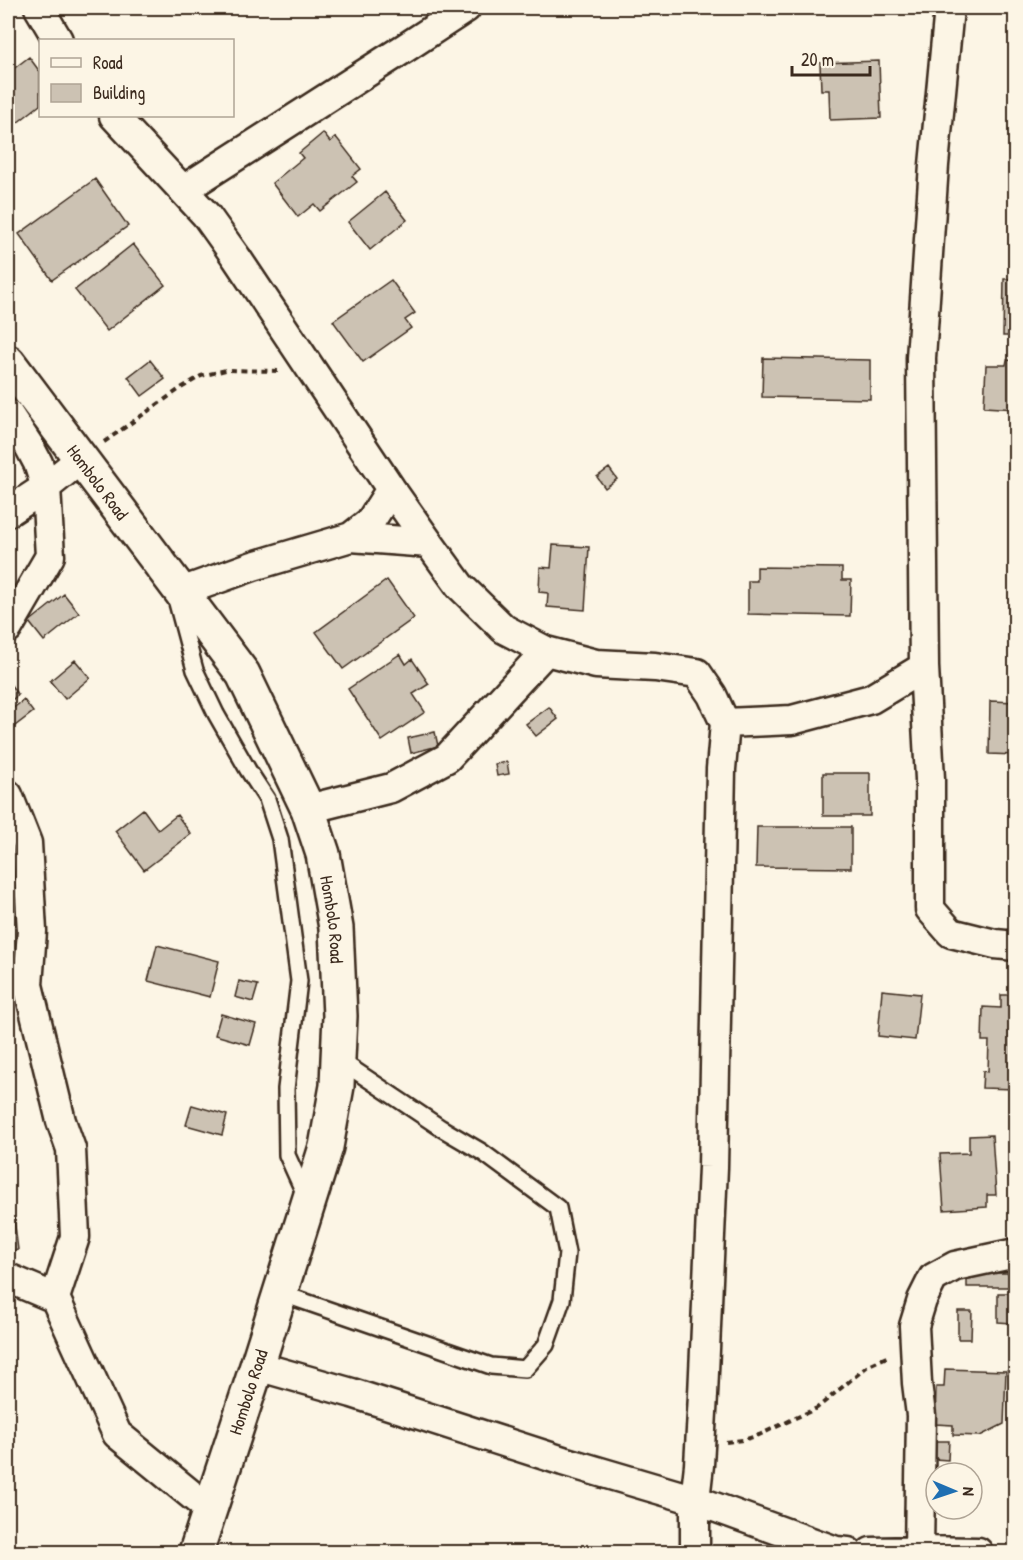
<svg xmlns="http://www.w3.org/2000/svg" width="1023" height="1560" viewBox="0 0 1023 1560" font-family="'Patrick Hand',sans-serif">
	<rect width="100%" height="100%" fill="#fcf5e5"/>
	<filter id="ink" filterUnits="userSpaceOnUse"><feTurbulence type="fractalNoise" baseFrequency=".0167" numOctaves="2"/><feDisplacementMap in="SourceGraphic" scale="12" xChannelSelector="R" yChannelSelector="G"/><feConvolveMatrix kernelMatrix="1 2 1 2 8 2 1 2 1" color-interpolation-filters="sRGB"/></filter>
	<g filter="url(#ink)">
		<path fill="#ccc2b3" stroke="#3b2a1e" stroke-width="1.5" d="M 29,57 L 40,72 L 40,105 L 8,130 L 8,73 Z
			M 879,61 L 881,118 L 830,120 L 829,90 L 821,90 L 820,63 Z
			M 323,133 L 330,142 L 336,137 L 361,169 L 352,176 L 357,182 L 320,211 L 314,204 L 298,217 L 272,183 L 303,158 L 299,153 Z
			M 95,179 L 128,226 L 52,280 L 19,234 Z
			M 385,192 L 407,220 L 370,250 L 348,222 Z
			M 133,244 L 165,285 L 107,331 L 75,290 Z
			M 1004,279 L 1016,279 L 1016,336 L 1003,336 Z
			M 391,280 L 415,313 L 405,320 L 411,328 L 363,362 L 333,321 Z
			M 763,358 L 870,360 L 870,399 L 762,397 Z
			M 150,360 L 165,379 L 142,396 L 128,377 Z
			M 1007,360 L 1016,361 L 1016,409 L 984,407 L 986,365 L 1006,365 Z
			M 609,468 L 617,479 L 605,488 L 597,477 Z
			M 553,545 L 589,547 L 585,610 L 547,607 L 548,593 L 539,592 L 540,567 L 551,568 Z
			M 757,567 L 842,568 L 842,580 L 851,580 L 850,616 L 748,614 L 748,581 L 757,581 Z
			M 387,580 L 414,618 L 343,669 L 316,632 Z
			M 64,594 L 79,613 L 44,641 L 29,622 Z
			M 400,654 L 406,664 L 412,659 L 429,684 L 413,694 L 425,712 L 382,741 L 348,689 Z
			M 75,660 L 90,678 L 65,699 L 50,681 Z
			M 8,681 L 18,695 L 8,703 Z
			M 24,700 L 33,712 L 11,729 L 8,725 L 8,712 Z
			M 990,701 L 1016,702 L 1016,755 L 989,754 Z
			M 549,707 L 558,719 L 536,736 L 526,724 Z
			M 435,732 L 438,746 L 411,753 L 408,738 Z
			M 507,762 L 509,774 L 497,776 L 495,764 Z
			M 823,773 L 870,773 L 870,816 L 823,816 Z
			M 143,809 L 158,830 L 177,815 L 191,834 L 144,870 L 115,831 Z
			M 757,827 L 851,827 L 851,868 L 756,867 Z
			M 157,945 L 219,961 L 210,997 L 148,981 Z
			M 239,981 L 258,985 L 253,1002 L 235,997 Z
			M 882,990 L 920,994 L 915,1040 L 878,1036 Z
			M 1001,995 L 1016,995 L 1016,1089 L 982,1088 L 983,1071 L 988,1072 L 989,1041 L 982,1041 L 983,1007 L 1001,1008 Z
			M 221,1014 L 256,1024 L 250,1045 L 215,1035 Z
			M 192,1105 L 227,1115 L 222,1135 L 186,1125 Z
			M 992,1135 L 996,1195 L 987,1195 L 987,1207 L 944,1210 L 940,1154 L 969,1153 L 969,1136 Z
			M 14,1218 L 18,1250 L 8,1252 L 8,1219 Z
			M 967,1273 L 1014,1273 L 1014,1287 L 967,1287 Z
			M 998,1293 L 1012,1293 L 1012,1323 L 998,1322 Z
			M 958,1311 L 972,1311 L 971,1339 L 958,1339 Z
			M 945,1369 L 1006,1371 L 1004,1424 L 980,1436 L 953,1435 L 953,1425 L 935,1424 L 936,1387 L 944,1387 Z
			M 935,1441 L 949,1441 L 948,1460 L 935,1459 Z"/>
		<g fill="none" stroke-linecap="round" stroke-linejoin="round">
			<defs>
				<path id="service" d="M 176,599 L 195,670 L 216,714 L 248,770 L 267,799 L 280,839 L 299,981 L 286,1089 L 287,1155 L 306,1197
					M 280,1293 L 491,1366 L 525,1369 L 546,1345 L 562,1300 L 567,1253 L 558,1208 L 482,1152 L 441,1128 L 338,1059"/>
				<path id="minor" d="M 39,8 L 58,40
					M 949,8 L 934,165 L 921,358 L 924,667 L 930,779 L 930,909 L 951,933 L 995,944 L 1016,946
					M 114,116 L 206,215 L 236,257 L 391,489 L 429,543 L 460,586 L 504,629 L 546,651 L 596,664 L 655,667 L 697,673 L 712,695 L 725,723 L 721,769 L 713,1167 L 703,1395 L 699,1465 L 695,1500 L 695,1552
					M 183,190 L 405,48 L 466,8
					M 8,414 L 29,446 L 38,463 L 46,487 L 8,512
					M 351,537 L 429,543
					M 181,592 L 253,566 L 351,537 L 370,522 L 391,489
					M 8,628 L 50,556 L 46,487 L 82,458
					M 725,723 L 792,720 L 871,699 L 924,667
					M 8,795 L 27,843 L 32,931 L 28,985 L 61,1121 L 71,1149 L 75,1237 L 55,1298
					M 308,809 L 391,788 L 447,758 L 546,651
					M 8,1278 L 55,1298 L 117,1434 L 210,1510
					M 257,1366 L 352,1393 L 563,1461 L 695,1500 L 836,1551 L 848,1552
					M 919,1551 L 921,1415 L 917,1383 L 914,1326 L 922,1300 L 933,1278 L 955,1266 L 1016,1253
					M 871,1552 L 919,1551 L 978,1552"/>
				<g id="tertiary">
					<path id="s1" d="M 8,362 L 243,674 L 308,809 L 323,854 L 336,928 L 340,1016 L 338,1059 L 337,1086 L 326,1147 L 257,1366 L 196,1552"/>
				</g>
			</defs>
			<use href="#service" stroke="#3b2a1e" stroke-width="20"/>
			<use href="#minor" stroke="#3b2a1e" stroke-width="33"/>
			<use href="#tertiary" stroke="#3b2a1e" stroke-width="38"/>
			<path stroke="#3b2a1e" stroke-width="4" stroke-dasharray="6 4.5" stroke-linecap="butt" d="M 104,442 L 181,388 L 201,376 L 226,370 L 280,371
				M 726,1442 L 743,1440 L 759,1435 L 817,1408 L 869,1365 L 889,1356"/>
			<use href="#service" stroke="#fcf5e5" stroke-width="15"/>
			<use href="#minor" stroke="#fcf5e5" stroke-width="28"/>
			<use href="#tertiary" stroke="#fcf5e5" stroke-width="33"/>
		</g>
	</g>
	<g text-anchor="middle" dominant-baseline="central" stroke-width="4.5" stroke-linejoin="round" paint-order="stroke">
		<g font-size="18" fill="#3b2a1e" stroke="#fcf5e5">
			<text stroke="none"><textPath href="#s1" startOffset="150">Hombolo Road</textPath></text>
			<text stroke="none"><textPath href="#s1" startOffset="654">Hombolo Road</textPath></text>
			<text transform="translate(248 1392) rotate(-72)">Hombolo Road</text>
		</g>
	</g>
	<rect width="1023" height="1560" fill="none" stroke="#fcf5e5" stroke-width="30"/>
	<rect x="15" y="15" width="993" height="1530" fill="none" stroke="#3b2a1e" stroke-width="2" filter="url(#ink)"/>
	<rect x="39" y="39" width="195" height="78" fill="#fcf5e5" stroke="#afa495" stroke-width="1.5"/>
	<rect x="51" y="58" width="30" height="9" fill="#fcf5e5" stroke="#afa495" stroke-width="1.5"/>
	<text x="93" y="69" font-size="18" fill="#3b2a1e">Road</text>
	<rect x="51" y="84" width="30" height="18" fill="#ccc2b3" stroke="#afa495" stroke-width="1.5"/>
	<text x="93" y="99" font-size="18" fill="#3b2a1e">Building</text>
	<g transform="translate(954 1491) rotate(92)"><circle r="28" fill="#fcf5e5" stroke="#afa495" stroke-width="1.5"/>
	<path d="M0-4.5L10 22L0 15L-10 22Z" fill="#1f6fb2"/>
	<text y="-9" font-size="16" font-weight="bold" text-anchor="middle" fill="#3b2a1e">N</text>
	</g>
	<path d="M792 66v9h78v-9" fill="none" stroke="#3b2a1e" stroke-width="3"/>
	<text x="801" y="66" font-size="18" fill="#3b2a1e" stroke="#fcf5e5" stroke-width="4.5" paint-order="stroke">20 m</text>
</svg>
